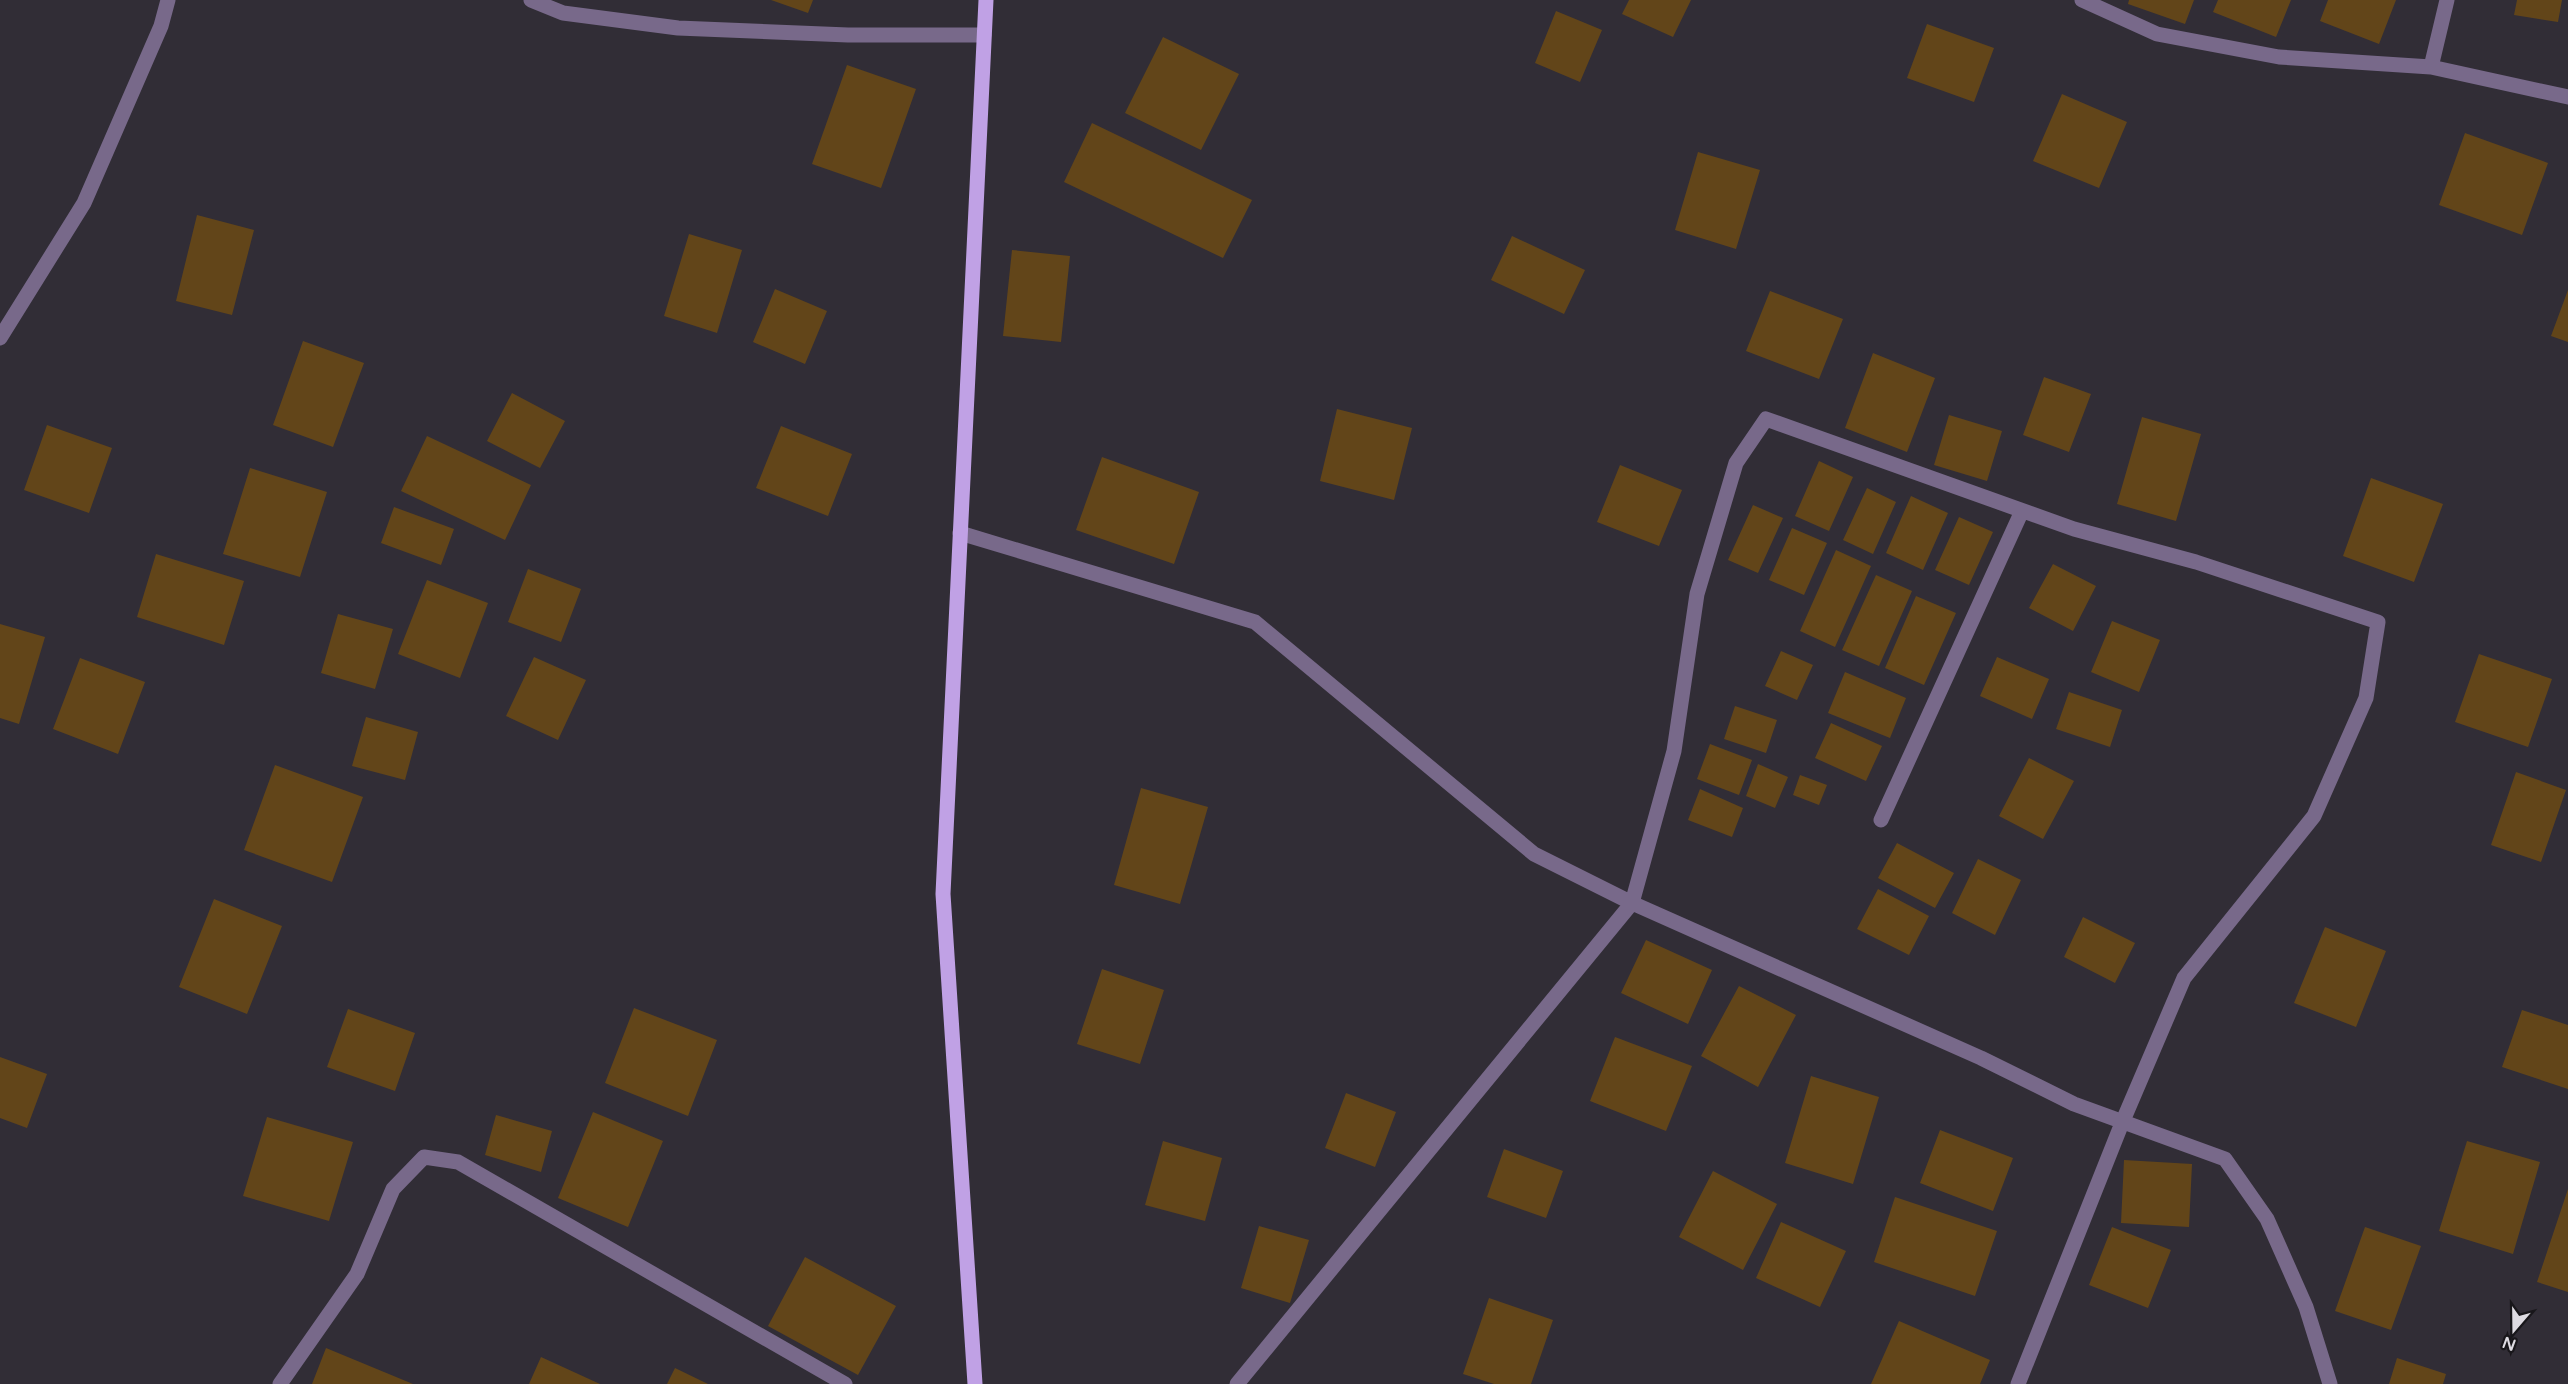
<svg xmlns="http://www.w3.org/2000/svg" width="2568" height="1384" viewBox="0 0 2568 1384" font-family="'Varela Round',sans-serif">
	<rect width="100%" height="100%" fill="#312d36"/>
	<path fill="#624519" d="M 771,0 L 813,0 L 808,13 Z
		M 1629,0 L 1691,0 L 1673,37 L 1622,14 Z
		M 2129,0 L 2194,0 L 2185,24 L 2128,4 Z
		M 2218,0 L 2291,0 L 2276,37 L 2213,12 Z
		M 2328,0 L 2396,0 L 2379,44 L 2320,21 Z
		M 2517,0 L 2562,0 L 2558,22 L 2514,15 Z
		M 1556,11 L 1602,30 L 1580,82 L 1535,63 Z
		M 1927,24 L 1994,48 L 1974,102 L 1907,78 Z
		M 1163,37 L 1239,74 L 1201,150 L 1125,113 Z
		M 847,65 L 916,89 L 881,188 L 812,164 Z
		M 2062,94 L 2127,122 L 2099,188 L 2033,161 Z
		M 1092,123 L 1252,200 L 1223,258 L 1064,182 Z
		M 2465,133 L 2548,163 L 2522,235 L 2439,205 Z
		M 1698,152 L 1760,170 L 1736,249 L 1675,230 Z
		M 197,215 L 254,230 L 232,315 L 176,301 Z
		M 689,234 L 742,250 L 717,333 L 664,316 Z
		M 1512,236 L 1585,270 L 1564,314 L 1491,280 Z
		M 1012,250 L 1070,256 L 1061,342 L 1003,336 Z
		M 775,289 L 827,311 L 805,364 L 753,342 Z
		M 2568,290 L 2568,342 L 2551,336 Z
		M 1770,291 L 1843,319 L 1819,379 L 1746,351 Z
		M 303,341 L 364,363 L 333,447 L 273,425 Z
		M 1873,353 L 1935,378 L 1907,452 L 1845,428 Z
		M 2044,377 L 2091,394 L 2069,452 L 2023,435 Z
		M 512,393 L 565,421 L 540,468 L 487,441 Z
		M 1337,409 L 1412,428 L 1394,500 L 1320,481 Z
		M 1949,415 L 2002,431 L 1987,481 L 1934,465 Z
		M 2142,417 L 2201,434 L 2176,521 L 2117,504 Z
		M 47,425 L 112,448 L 89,513 L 24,490 Z
		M 781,426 L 852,454 L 828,516 L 756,488 Z
		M 427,436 L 531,485 L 505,540 L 401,491 Z
		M 1102,457 L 1199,492 L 1174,564 L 1076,530 Z
		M 1819,461 L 1853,477 L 1829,531 L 1795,516 Z
		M 1620,465 L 1682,490 L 1659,546 L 1597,522 Z
		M 250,468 L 327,492 L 300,577 L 223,554 Z
		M 2371,478 L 2443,504 L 2414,582 L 2343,556 Z
		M 1867,488 L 1896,502 L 1873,554 L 1843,540 Z
		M 1911,496 L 1948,513 L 1923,570 L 1886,553 Z
		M 1753,505 L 1783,518 L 1758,573 L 1728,560 Z
		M 394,507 L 454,529 L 441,565 L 381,543 Z
		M 1959,517 L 1993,532 L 1969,585 L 1935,570 Z
		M 1792,528 L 1827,543 L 1804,595 L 1769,580 Z
		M 1836,550 L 1871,566 L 1835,647 L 1800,631 Z
		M 156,554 L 244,581 L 224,645 L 137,617 Z
		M 2053,564 L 2096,586 L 2073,631 L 2029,608 Z
		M 528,569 L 581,589 L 561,642 L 508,622 Z
		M 1876,575 L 1912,591 L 1879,666 L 1842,650 Z
		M 427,580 L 488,603 L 460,678 L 398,654 Z
		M 1916,596 L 1956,613 L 1924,685 L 1885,668 Z
		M 338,614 L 393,629 L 375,689 L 321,673 Z
		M 2112,621 L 2160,640 L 2139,692 L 2091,672 Z
		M 0,624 L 45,637 L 19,724 L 0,718 Z
		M 1781,651 L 1813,665 L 1797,700 L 1765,686 Z
		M 2479,654 L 2552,679 L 2528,747 L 2455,722 Z
		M 534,657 L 586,680 L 558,740 L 506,716 Z
		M 1997,657 L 2049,679 L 2032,719 L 1980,696 Z
		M 80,658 L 145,682 L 118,754 L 53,729 Z
		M 1845,672 L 1906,698 L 1890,738 L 1828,713 Z
		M 2069,692 L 2122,710 L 2110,747 L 2056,729 Z
		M 1735,706 L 1777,720 L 1766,753 L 1724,739 Z
		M 366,717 L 418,732 L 405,780 L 352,766 Z
		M 1831,723 L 1882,746 L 1866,781 L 1815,758 Z
		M 1710,744 L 1752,760 L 1739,795 L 1697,779 Z
		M 2029,758 L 2074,781 L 2043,839 L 1999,816 Z
		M 1758,764 L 1788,777 L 1775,808 L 1746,796 Z
		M 275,765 L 363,797 L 332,882 L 244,850 Z
		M 2516,772 L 2566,790 L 2541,862 L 2491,845 Z
		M 1800,775 L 1827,785 L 1819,805 L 1793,795 Z
		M 1141,788 L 1208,807 L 1180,904 L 1114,885 Z
		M 1700,789 L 1743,808 L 1732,837 L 1688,820 Z
		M 1897,843 L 1954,873 L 1935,908 L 1878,878 Z
		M 1978,859 L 2021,880 L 1995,935 L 1952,913 Z
		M 1878,889 L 1929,916 L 1909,955 L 1857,929 Z
		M 214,899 L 282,926 L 247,1014 L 179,987 Z
		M 2083,917 L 2135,943 L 2115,983 L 2064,957 Z
		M 2325,927 L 2386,951 L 2356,1027 L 2294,1003 Z
		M 1646,940 L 1712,970 L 1688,1024 L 1621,993 Z
		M 1102,969 L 1164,990 L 1140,1064 L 1077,1044 Z
		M 1739,986 L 1796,1015 L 1758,1087 L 1701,1056 Z
		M 634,1008 L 717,1040 L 688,1116 L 605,1083 Z
		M 348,1009 L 415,1033 L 395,1091 L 327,1067 Z
		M 2522,1010 L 2568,1025 L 2568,1089 L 2502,1067 Z
		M 1615,1037 L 1692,1066 L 1666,1131 L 1590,1101 Z
		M 0,1057 L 47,1074 L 27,1128 L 0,1118 Z
		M 1811,1076 L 1879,1097 L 1853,1184 L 1785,1163 Z
		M 1346,1093 L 1396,1112 L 1375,1167 L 1325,1148 Z
		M 593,1112 L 663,1141 L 628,1227 L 558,1198 Z
		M 496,1115 L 552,1131 L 541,1172 L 485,1155 Z
		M 267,1117 L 353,1142 L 329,1221 L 243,1196 Z
		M 1940,1130 L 2013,1158 L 1993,1211 L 1920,1183 Z
		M 1163,1141 L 1222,1158 L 1205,1221 L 1145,1205 Z
		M 2467,1141 L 2540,1162 L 2513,1254 L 2439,1231 Z
		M 1504,1149 L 1563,1171 L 1546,1218 L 1487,1197 Z
		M 2124,1160 L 2192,1164 L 2189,1227 L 2121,1223 Z
		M 1713,1171 L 1777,1204 L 1743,1270 L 1679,1237 Z
		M 2568,1189 L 2568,1292 L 2537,1282 Z
		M 1895,1197 L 1997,1231 L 1975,1296 L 1874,1262 Z
		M 1781,1222 L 1846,1251 L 1820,1307 L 1756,1278 Z
		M 1259,1226 L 1309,1240 L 1290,1303 L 1241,1288 Z
		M 2112,1227 L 2171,1250 L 2148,1308 L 2089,1285 Z
		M 2365,1227 L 2421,1246 L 2391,1330 L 2335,1311 Z
		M 805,1257 L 896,1306 L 858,1375 L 768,1326 Z
		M 1489,1298 L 1553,1320 L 1531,1384 L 1494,1384 L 1463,1374 Z
		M 1899,1321 L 1990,1360 L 1980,1384 L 1871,1384 Z
		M 326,1348 L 413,1384 L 312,1384 Z
		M 541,1357 L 600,1384 L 529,1384 Z
		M 2397,1358 L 2446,1374 L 2443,1384 L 2389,1384 Z
		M 675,1368 L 708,1384 L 667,1384 Z"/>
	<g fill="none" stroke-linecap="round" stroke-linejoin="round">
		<path stroke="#78698a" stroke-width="15" d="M 531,0 L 563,13 L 678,28 L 848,35 L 984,35
			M 2082,0 L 2157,34 L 2279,57 L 2431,67 L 2568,97
			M 2431,67 L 2447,0
			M 0,338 L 84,203 L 161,26 L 168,0
			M 960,533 L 1255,622 L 1534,854 L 1632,903 L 1981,1058 L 2074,1104 L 2225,1159 L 2267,1219 L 2306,1307 L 2330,1384
			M 1881,820 L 2022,511
			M 280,1384 L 357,1274 L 393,1189 L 424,1157 L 458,1162 L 845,1384
			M 1237,1384 L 1632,903 L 1674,751 L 1697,594 L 1736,463 L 1766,419 L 2074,529 L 2196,562 L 2378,622 L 2366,698 L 2314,816 L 2184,978 L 2122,1123 L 2018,1384"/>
		<path stroke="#c0a1e5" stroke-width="15" d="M 975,1384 L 943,894 L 986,0"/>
	</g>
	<g transform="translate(2514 1330) rotate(200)" stroke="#18161a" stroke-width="4.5" paint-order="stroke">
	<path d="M0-4.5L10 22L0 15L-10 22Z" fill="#dedbe2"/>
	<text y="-9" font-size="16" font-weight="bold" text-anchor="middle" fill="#dedbe2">N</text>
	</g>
</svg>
